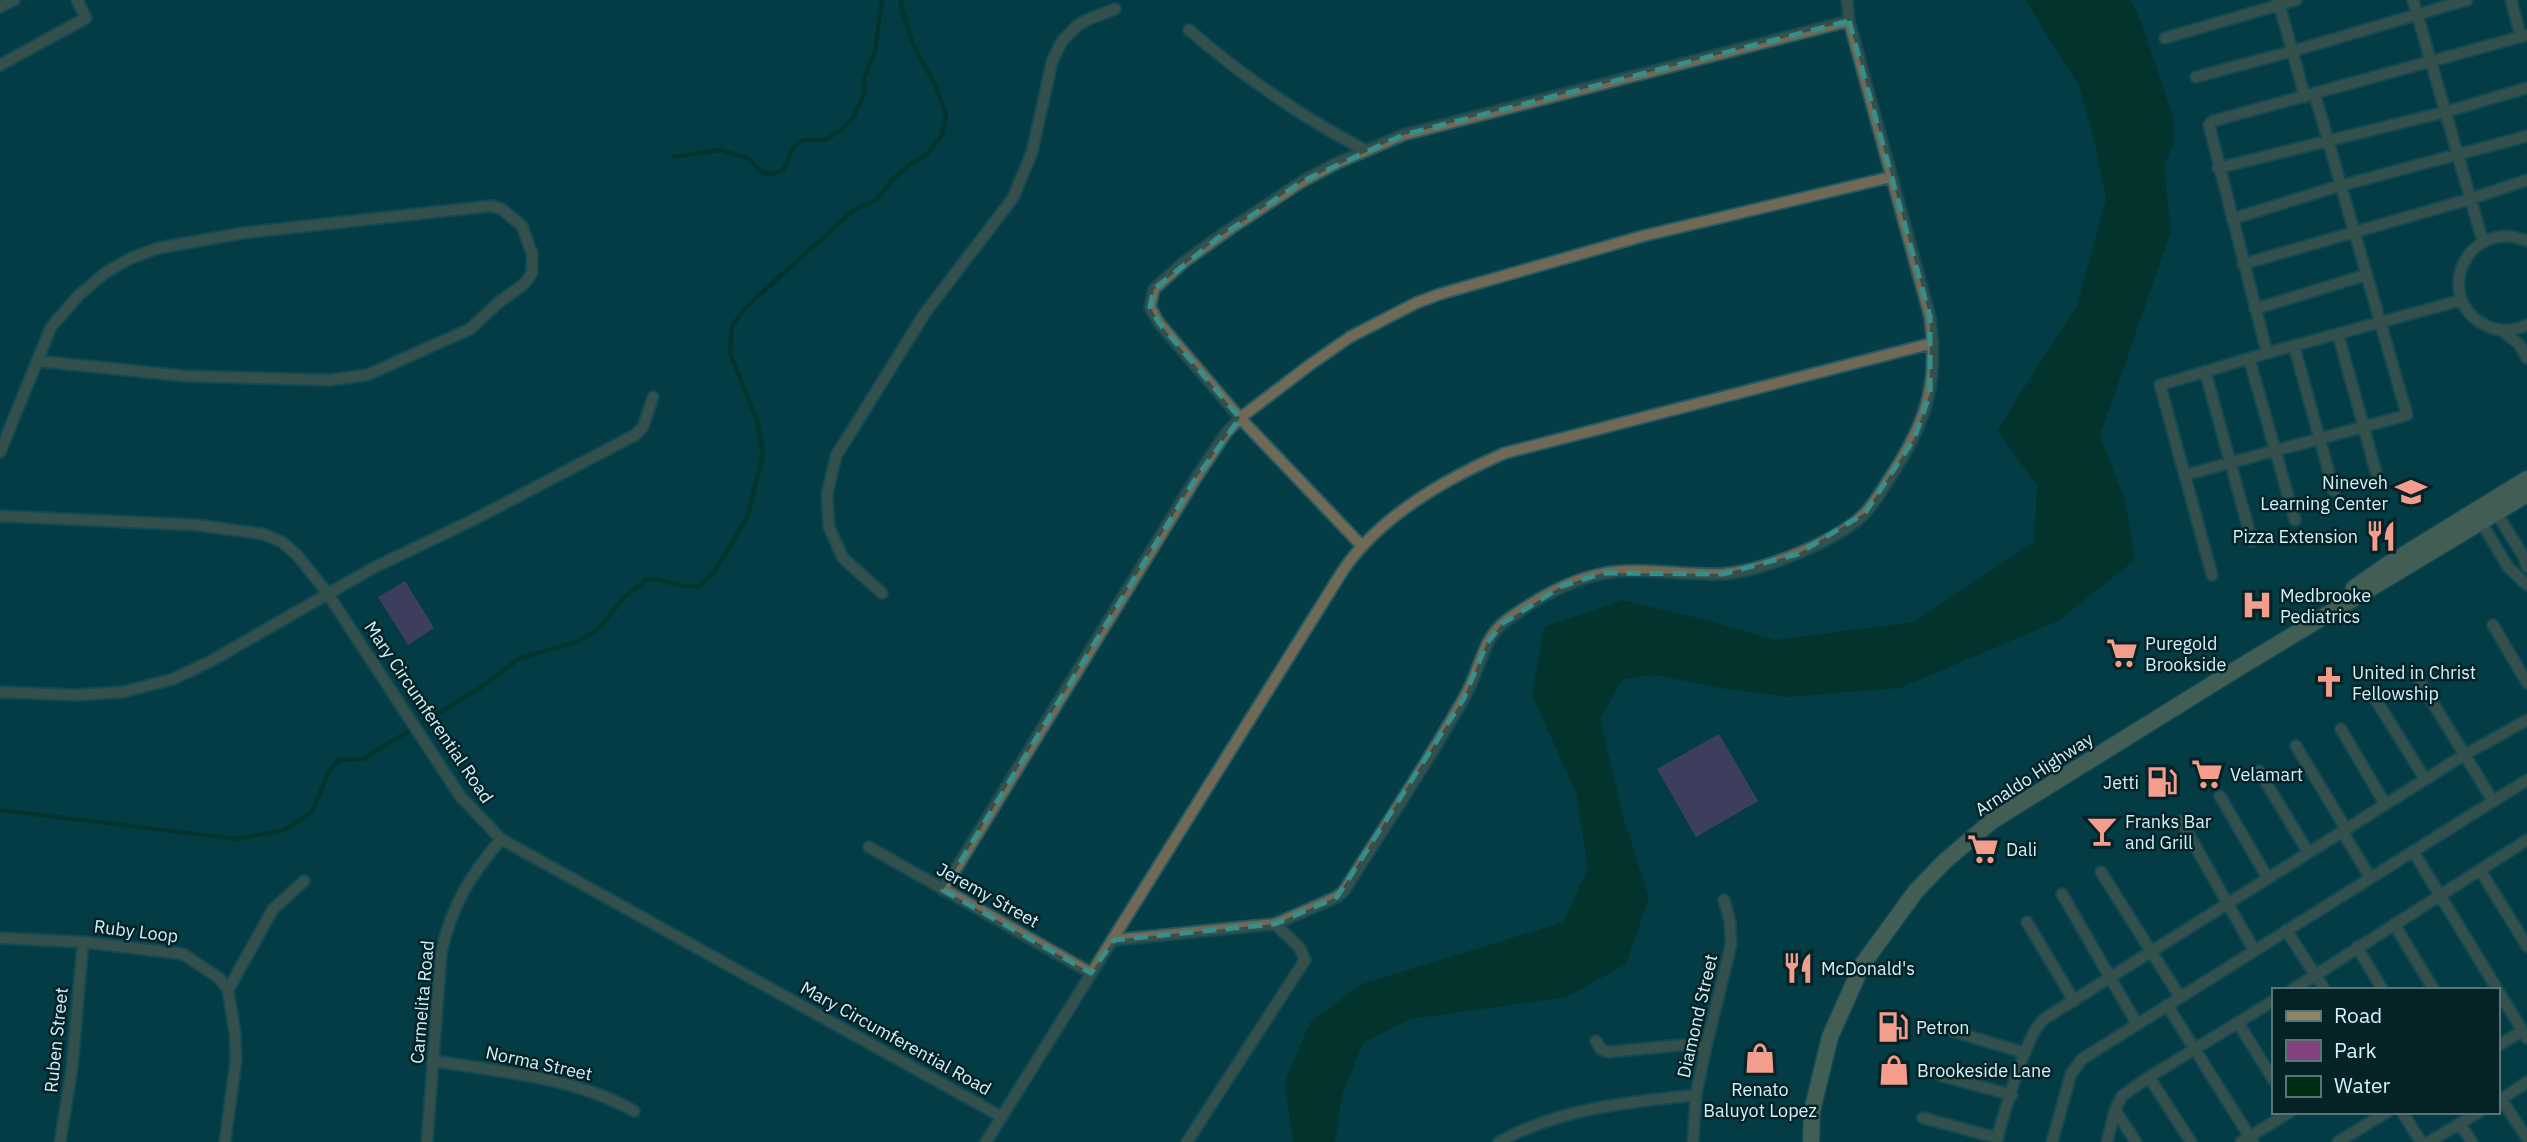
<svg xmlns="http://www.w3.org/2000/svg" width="2527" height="1142" viewBox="0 0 2527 1142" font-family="'IBM Plex Sans',sans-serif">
	<rect width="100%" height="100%" fill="#043d46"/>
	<path fill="#83427c" d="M 405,581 L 434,628 L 408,645 L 378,597 Z
		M 1719,734 L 1758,801 L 1696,837 L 1657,769 Z"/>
	<path fill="#002c11" d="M 2025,0 L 2131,0 L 2140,19 L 2174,119 L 2174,144 L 2164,165 L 2171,232 L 2100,436 L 2125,500 L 2135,560 L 2058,621 L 1900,688 L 1788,697 L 1726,689 L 1654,675 L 1623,679 L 1600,719 L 1624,819 L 1649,898 L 1626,964 L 1567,997 L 1411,1019 L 1363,1043 L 1342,1095 L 1335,1142 L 1293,1142 L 1285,1082 L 1310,1022 L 1362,984 L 1563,922 L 1588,868 L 1576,793 L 1532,695 L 1544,627 L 1622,600 L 1710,621 L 1775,640 L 1913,622 L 2034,542 L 2037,486 L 1997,430 L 2077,305 L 2106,199 L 2094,139 L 2079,86 Z"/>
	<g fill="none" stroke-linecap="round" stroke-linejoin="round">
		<path stroke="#002c11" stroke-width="4.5" d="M 673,157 L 720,150 L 749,159 L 762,173 L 774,174 L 784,169 L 794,146 L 803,140 L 825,140 L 841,130 L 853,118 L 865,92 L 864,78 L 875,51 L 882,0
			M 0,810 L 237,839 L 284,830 L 312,812 L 329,771 L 339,760 L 363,759 L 480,688 L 520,658 L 577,642 L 597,630 L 624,598 L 647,579 L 660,580 L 682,586 L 699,586 L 713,574 L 748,516 L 763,453 L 757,421 L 730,353 L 732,326 L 746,307 L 855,209 L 877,200 L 891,181 L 909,165 L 927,154 L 942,136 L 946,114 L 934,82 L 913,45 L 901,6 L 901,0"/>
		<defs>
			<path id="minor" d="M 2278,0 L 2305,97
				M 2413,0 L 2483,242
				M 2511,0 L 2521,37
				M 0,7 L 14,0
				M 1189,30 C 1244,77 1301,117 1365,150
				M 2165,38 L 2296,0
				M 0,65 L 86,18 L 77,0
				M 2196,77 L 2293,51 L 2467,0
				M 2218,168 L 2445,112 L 2527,88
				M 2232,219 L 2339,186 L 2527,136
				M 2527,241 C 2468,216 2431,297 2485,325 C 2498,332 2513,331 2527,325
				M 2243,264 L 2470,199 L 2527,180
				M 2255,309 L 2366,275
				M 2500,329 L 2519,344 L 2527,358
				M 2338,334 L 2376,472
				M 2294,346 L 2334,491
				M 2267,353 L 2209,125 L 2213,121 L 2527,35
				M 2249,358 L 2295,520
				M 2205,371 L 2252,541
				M 0,452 L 51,327 L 79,295 L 105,273 L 129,259 L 158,248 L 243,233 L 491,206 L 502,209 L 522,226 L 532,254 L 532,273 L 524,284 L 498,303 L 470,329 L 367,375 L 329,380 L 185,376 L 38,361
				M 2185,475 L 2407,415 L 2315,95
				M 2494,509 L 2524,557 L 2527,567
				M 0,516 L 196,525 L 263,534 L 282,542 L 298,556 L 328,594 L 460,796 L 501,839 L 1002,1117
				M 2478,517 L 2508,567 L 2527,585
				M 1362,546 L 1240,418 L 1159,323 L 1150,307 L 1154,289 L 1184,262 L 1230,229 L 1303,181 L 1337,163 L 1403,135 L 1849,21
				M 2212,575 L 2160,385 L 2267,353 L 2462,300
				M 882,593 L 843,558 L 829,527 L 827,494 L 836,456 L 925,313 L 1013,198 L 1032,152 L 1052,62 L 1062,41 L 1078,25 L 1089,19 L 1115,9
				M 2493,625 L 2527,683
				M 2420,682 L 2493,801
				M 0,692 L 76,695 L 123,692 L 173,679 L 211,661 L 373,568 L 473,520 L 635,435 L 643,427 L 653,397
				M 2376,700 L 2425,779
				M 2341,729 L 2385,804
				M 2296,746 L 2346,829
				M 2259,771 L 2308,852
				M 2220,796 L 2267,877
				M 2181,821 L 2254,950
				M 2342,831 L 2370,877
				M 869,847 L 1091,973
				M 2413,851 L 2527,1038
				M 2480,870 L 2527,946
				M 2101,872 L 2180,997
				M 943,890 L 1196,478 L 1226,433 L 1240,418 L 1311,364 L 1350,337 L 1416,303 L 1440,294 L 1643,236 L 1891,177
				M 2062,894 L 2137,1024
				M 2027,922 L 2074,1001
				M 2394,924 L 2434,990
				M 2286,930 L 2325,990
				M 0,938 L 83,942 L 183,954 L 219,978 L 228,990 L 235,1033 L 236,1060 L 225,1142
				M 1114,940 L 1275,924 L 1337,897 L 1344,891 C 1384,827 1427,764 1464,698 C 1480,672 1481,639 1507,620 C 1535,600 1566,581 1601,574 C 1639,566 1684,576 1723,574 C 1762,571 1840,541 1867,511 C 1878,498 1887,482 1896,468 C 1929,416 1938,378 1930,317 L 1849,21 L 1847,0
				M 2357,947 L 2383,990
				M 228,990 L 273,909 L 304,881
				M 2292,990 L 2527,840
				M 2167,1005 L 2253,1142
				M 2238,1023 L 2273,1079
				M 1952,1031 L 2025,1053
				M 1596,1041 L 1601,1049 L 1608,1052 L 1682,1045 L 1706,1047
				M 2497,1046 L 2523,1031
				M 433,1061 C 501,1072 574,1077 634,1111
				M 1942,1076 L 2012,1095
				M 2149,1077 L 2191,1142
				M 2501,1099 L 2527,1138
				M 2497,1102 L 2527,1082
				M 2115,1110 L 2136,1142
				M 2402,1112 L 2421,1142
				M 1923,1118 L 1998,1138
				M 2460,1124 L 2472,1142
				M 60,1142 L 72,1068 L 83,942
				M 427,1142 L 441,954 C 451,906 470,876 501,839
				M 986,1142 L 1342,572 C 1379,516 1445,479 1505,453 L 1933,343
				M 1187,1142 L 1305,960 L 1299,947 L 1275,924
				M 1499,1142 C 1560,1108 1628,1102 1696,1095
				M 1693,1142 L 1696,1095 L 1706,1047 L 1731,945 L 1730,921 L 1724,900
				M 1996,1142 C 2003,1117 2026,1033 2044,1019 L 2464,755 L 2527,720
				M 2052,1142 L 2071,1074 L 2082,1059 L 2527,780
				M 2107,1142 L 2115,1110 L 2122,1096 L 2149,1077 L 2273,1001
				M 2241,1142 L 2290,1112
				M 2338,1142 L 2387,1112
				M 2429,1142 L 2479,1112"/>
			<path id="secondary" d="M 2354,588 L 2387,565 L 2527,479
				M 1811,1142 L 1812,1111 L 1830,1037 L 1862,965 L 1916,891 L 1945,861 L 1992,821 L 2240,667 L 2527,494"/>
		</defs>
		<use href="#minor" stroke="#255a62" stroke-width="14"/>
		<use href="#secondary" stroke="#255a62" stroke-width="19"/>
		<use href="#minor" stroke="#6f6955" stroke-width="10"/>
		<use href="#secondary" stroke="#8f8564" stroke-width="16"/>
	</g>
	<path d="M0 0H2527V1142H0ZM 1849,21 L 1930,317 L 1930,393 L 1914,439 L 1865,513 L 1798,554 L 1723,574 L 1603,573 L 1562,586 L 1503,623 L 1487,643 L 1464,698 L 1337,897 L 1275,924 L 1114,940 L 1091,973 L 943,890 L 1196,478 L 1240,418 L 1159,323 L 1150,307 L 1154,289 L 1218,238 L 1303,181 L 1403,135 Z" fill="#043d46" fill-opacity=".55" fill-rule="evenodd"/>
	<path fill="none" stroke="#368f8a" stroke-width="5" stroke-dasharray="14 9" stroke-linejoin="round" d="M 1849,21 L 1930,317 L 1930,393 L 1914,439 L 1865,513 L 1798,554 L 1723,574 L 1603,573 L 1562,586 L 1503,623 L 1487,643 L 1464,698 L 1337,897 L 1275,924 L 1114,940 L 1091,973 L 943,890 L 1196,478 L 1240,418 L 1159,323 L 1150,307 L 1154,289 L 1218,238 L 1303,181 L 1403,135 Z"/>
	<defs>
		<symbol id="school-bare" viewBox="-9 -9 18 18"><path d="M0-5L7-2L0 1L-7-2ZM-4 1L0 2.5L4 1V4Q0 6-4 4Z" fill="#f49d8c" stroke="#052227" stroke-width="2.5" paint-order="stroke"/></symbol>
		<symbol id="restaurant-bare" viewBox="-9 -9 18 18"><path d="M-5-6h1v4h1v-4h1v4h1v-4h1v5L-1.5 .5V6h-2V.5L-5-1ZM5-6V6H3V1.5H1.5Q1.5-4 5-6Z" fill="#f49d8c" stroke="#052227" stroke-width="2.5" paint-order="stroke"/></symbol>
		<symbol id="hospital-bare" viewBox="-9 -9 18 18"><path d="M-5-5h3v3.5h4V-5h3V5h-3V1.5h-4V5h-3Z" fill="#f49d8c" stroke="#052227" stroke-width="2.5" paint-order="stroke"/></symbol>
		<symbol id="supermarket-bare" viewBox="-9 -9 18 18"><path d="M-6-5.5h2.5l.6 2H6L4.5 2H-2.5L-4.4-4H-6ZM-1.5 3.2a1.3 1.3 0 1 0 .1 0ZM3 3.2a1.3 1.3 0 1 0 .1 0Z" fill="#f49d8c" stroke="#052227" stroke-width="2.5" paint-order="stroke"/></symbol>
		<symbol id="church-bare" viewBox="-9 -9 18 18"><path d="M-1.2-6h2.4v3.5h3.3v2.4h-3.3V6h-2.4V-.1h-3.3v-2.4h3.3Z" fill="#f49d8c" stroke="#052227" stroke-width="2.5" paint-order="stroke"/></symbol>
		<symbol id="fuel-bare" viewBox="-9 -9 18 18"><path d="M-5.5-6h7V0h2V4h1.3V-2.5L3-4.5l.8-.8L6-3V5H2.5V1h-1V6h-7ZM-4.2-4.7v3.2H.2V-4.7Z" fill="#f49d8c" stroke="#052227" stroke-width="2.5" paint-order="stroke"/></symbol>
		<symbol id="bar-bare" viewBox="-9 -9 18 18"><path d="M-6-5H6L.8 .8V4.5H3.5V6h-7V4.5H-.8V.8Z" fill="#f49d8c" stroke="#052227" stroke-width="2.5" paint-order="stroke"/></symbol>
		<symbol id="shop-bare" viewBox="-9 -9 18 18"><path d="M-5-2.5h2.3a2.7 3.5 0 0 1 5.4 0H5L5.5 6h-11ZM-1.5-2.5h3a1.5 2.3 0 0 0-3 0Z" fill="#f49d8c" stroke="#052227" stroke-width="2.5" paint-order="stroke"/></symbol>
	</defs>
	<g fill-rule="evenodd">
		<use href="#school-bare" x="2389" y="470" width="44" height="44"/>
		<use href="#restaurant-bare" x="2359" y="514" width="44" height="44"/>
		<use href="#hospital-bare" x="2235" y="583" width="44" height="44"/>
		<use href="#supermarket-bare" x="2100" y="631" width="44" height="44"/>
		<use href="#church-bare" x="2307" y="660" width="44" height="44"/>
		<use href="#supermarket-bare" x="2185" y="752" width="44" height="44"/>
		<use href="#fuel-bare" x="2140" y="760" width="44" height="44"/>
		<use href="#bar-bare" x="2080" y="809" width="44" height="44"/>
		<use href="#supermarket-bare" x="1961" y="827" width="44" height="44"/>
		<use href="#restaurant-bare" x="1776" y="946" width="44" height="44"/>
		<use href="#fuel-bare" x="1871" y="1005" width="44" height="44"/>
		<use href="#shop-bare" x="1738" y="1036" width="44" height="44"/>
		<use href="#shop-bare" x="1872" y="1048" width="44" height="44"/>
	</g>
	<g text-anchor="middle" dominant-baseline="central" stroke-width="5" stroke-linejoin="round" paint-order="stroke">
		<g font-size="18" fill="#d1f2f8" stroke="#052227" text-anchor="start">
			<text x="2388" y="482" text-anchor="end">Nineveh<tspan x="2388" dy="21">Learning Center</tspan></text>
			<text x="2358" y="536" text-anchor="end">Pizza Extension</text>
			<text x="2280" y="595">Medbrooke<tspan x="2280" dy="21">Pediatrics</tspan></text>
			<text x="2145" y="643">Puregold<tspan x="2145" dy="21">Brookside</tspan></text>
			<text x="2352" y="672">United in Christ<tspan x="2352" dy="21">Fellowship</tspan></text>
			<text x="2230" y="774">Velamart</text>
			<text x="2139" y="782" text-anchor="end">Jetti</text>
			<text x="2125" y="821">Franks Bar<tspan x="2125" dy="21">and Grill</tspan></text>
			<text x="2006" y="849">Dali</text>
			<text x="1821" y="968">McDonald's</text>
			<text x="1916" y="1027">Petron</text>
			<text x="1917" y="1070">Brookeside Lane</text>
			<text x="1760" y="1089" text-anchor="middle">Renato<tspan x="1760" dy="21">Baluyot Lopez</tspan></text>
		</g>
		<g font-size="18" fill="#d1f2f8" stroke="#052227">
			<text transform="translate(429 712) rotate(56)">Mary Circumferential Road</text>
			<text transform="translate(2034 774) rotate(-33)">Arnaldo Highway</text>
			<text transform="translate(988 895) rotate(29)">Jeremy Street</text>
			<text transform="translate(136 931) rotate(7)">Ruby Loop</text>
			<text transform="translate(422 1002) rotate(-85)">Carmelita Road</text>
			<text transform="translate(1697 1016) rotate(-77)">Diamond Street</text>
			<text transform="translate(896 1038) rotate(29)">Mary Circumferential Road</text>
			<text transform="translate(56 1040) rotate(-84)">Ruben Street</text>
			<text transform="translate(539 1063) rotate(12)">Norma Street</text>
		</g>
	</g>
	<rect x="2272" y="988" width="228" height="126" fill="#052227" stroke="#57757b" stroke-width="2"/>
	<rect x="2286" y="1011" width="35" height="10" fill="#8f8564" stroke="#57757b" stroke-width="2"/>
	<text x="2334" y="1023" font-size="21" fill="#d1f2f8">Road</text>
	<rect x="2286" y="1040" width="35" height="21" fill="#83427c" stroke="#57757b" stroke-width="2"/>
	<text x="2334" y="1058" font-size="21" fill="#d1f2f8">Park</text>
	<rect x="2286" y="1076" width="35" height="21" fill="#002c11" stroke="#57757b" stroke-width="2"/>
	<text x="2334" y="1093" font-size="21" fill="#d1f2f8">Water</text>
</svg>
